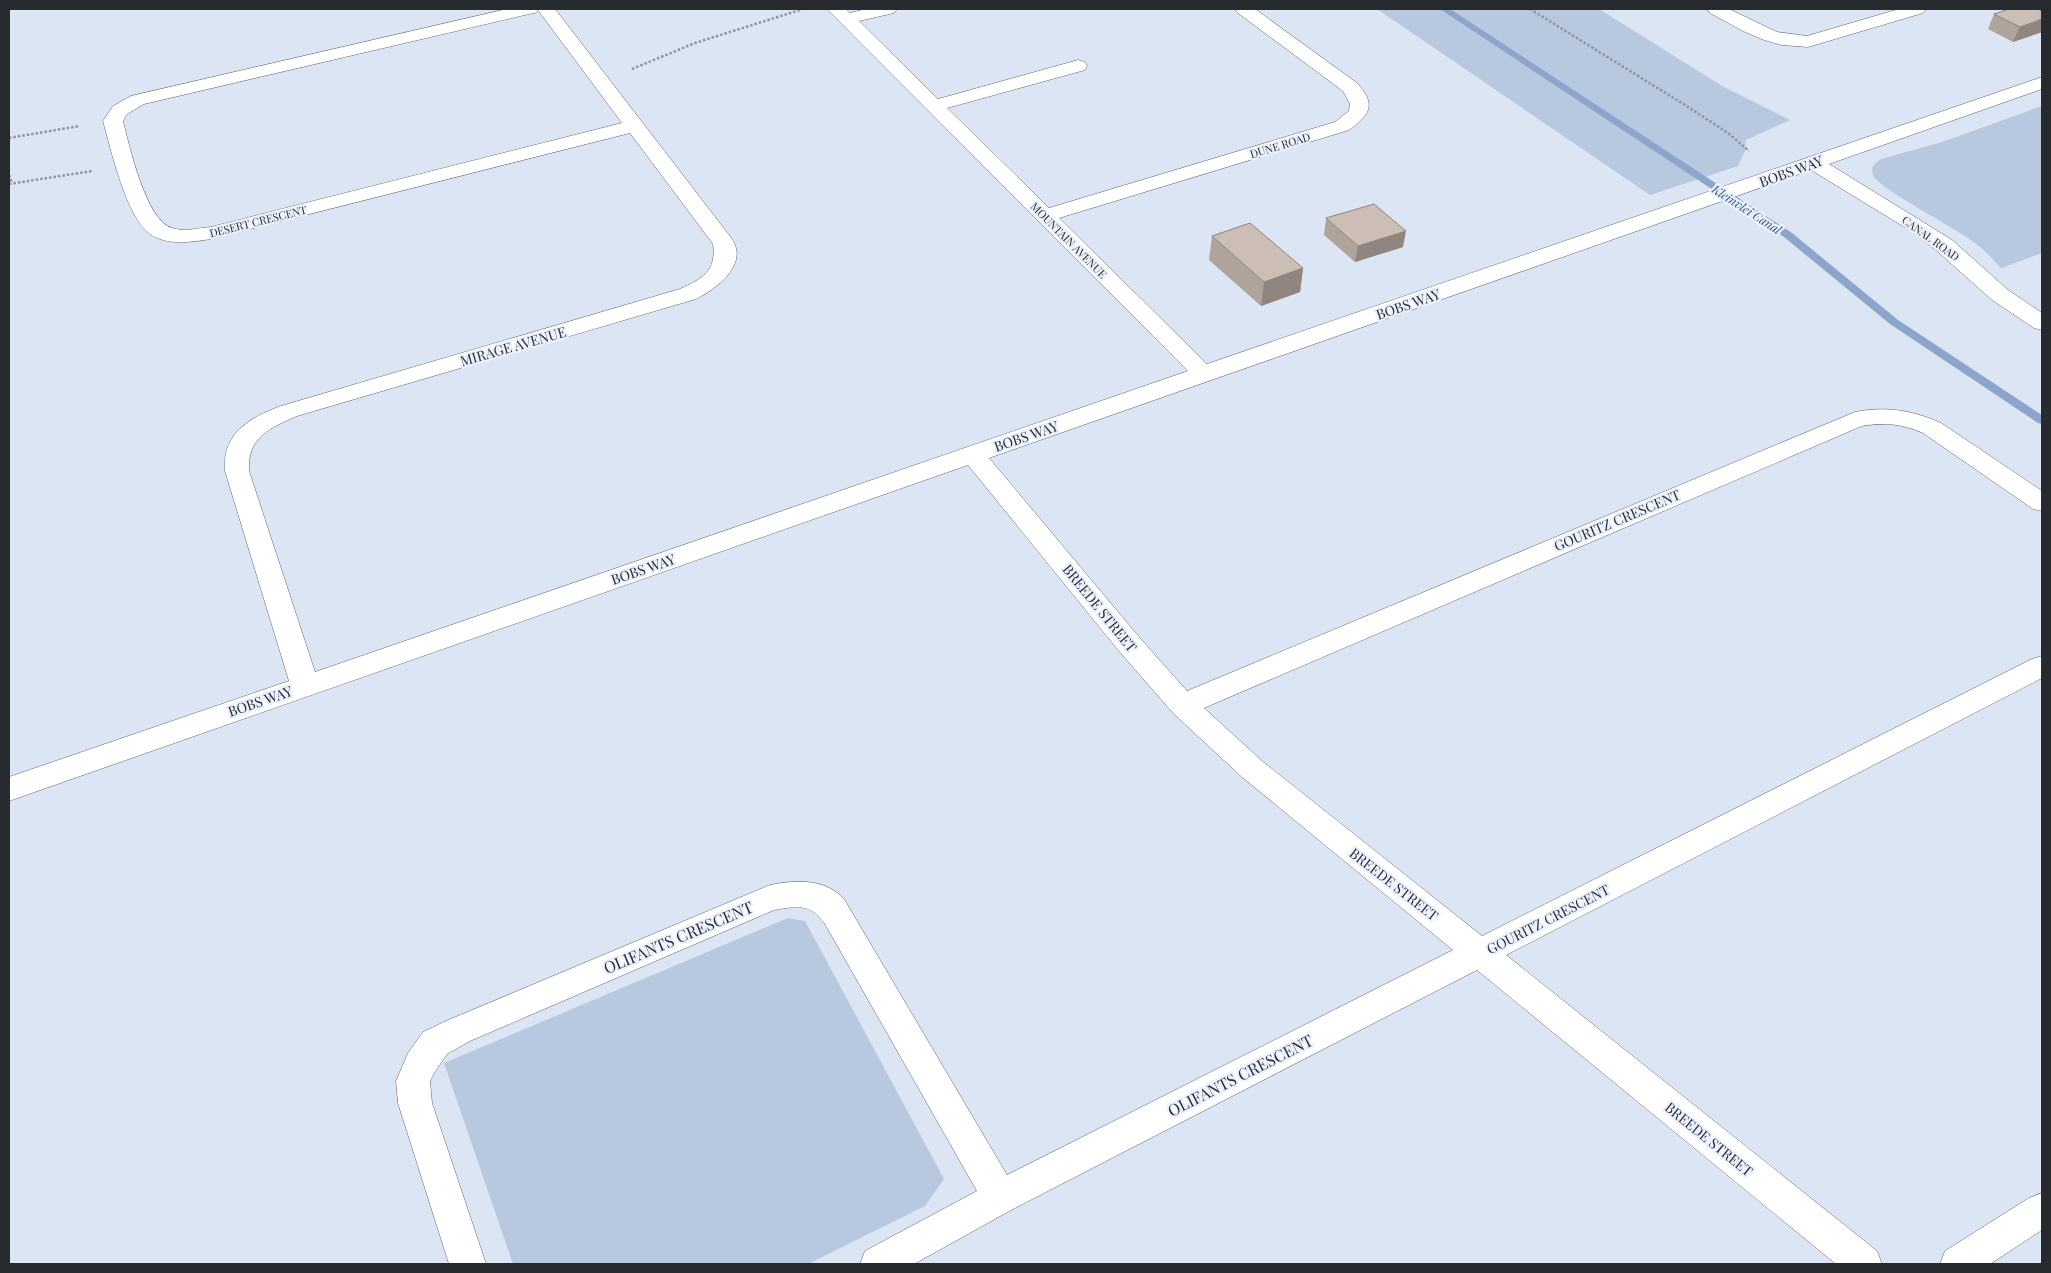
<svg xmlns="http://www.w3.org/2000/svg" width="2051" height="1273" viewBox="0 0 2051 1273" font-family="'Playfair Display',serif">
	<rect width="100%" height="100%" fill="#dce5f3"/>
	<path fill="#b8c8df" d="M 1377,9 L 1599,9 L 1722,86 L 1790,120 L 1746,140 L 1745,151 L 1738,166 L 1650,195 Z
		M 2042,106 L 2042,253 L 2001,268 C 1994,261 1987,252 1979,246 C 1961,230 1878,189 1873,175 C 1870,167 1875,163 1881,159 L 1942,142 Z
		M 788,918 L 805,921 L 944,1179 L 925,1206 L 808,1264 L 513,1264 L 444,1063 Z"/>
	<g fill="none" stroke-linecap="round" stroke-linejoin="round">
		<path fill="#8ca5ca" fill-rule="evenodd" d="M 1440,9 L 1450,9 L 1792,233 L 1898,320 L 2042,415 L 2042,424 L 2038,423 L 1890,324 L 1784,237 Z"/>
		<defs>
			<path id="minor" d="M 507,9 L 555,9 L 732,239 C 749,265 716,289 696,299 L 297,416 C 270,428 247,437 249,471 L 315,672 L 1188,371 L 827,9 L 846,9 L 850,13 L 866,9 L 897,9 L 894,13 L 859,21 L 938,99 L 1071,62 L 1078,60 L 1085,62 L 1087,66 L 1085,70 L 947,108 L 1049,208 L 1335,122 L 1349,111 L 1350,104 L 1343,91 L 1238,13 L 1235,9 L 1255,9 L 1357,83 C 1376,104 1371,114 1349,130 L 1059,218 L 1207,364 L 2042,77 L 2042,89 L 1829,164 L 1952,240 L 2008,290 L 2042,313 L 2042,330 L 2034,328 L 1992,300 L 1936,250 L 1911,231 L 1811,170 L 989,458 L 1139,637 L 1187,691 L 1855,412 C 1885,406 1912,410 1941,423 L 2042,491 L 2042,511 L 2033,509 L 1923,433 C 1903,424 1884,422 1862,426 L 1204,708 L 1262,761 L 1482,936 L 2032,659 L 2042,656 L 2042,678 L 1506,955 L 1877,1251 L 1882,1264 L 1836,1264 L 1477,970 L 1013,1209 L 914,1264 L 860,1264 L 865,1251 L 977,1191 L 825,924 C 811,903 797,906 774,910 L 470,1041 L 447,1054 L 434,1073 L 430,1081 L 432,1103 L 486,1264 L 449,1264 L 398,1103 L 396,1081 L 408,1053 L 423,1032 L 446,1021 L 770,885 C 795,880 825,878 844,899 L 1007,1175 L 1453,950 L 1242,777 L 1173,713 L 1119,651 L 968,465 L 9,801 L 9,777 L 289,681 L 225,471 C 222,433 249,418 281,406 L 680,289 C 702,279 717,271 713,244 L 630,133 L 211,239 C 192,242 167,246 150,234 C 126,217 111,149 103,121 L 113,106 L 131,96 ZM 538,10 L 622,123 L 211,227 C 199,228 184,232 172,228 C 146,221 129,145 123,121 L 127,114 L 144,104 L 529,14 L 535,13 Z
				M 1707,9 L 1729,9 L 1777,32 L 1807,36 L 1899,9 L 1926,9 L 1923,13 L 1808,47 L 1782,45 L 1764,40 L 1743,31 L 1710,13 Z
				M 2042,1193 L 2042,1230 L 1990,1264 L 1940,1264 L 1945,1251 L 2029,1198 Z"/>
		</defs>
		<use href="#minor" stroke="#5e6672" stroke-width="1"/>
		<path stroke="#8e959f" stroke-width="2.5" stroke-dasharray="2.5 2" stroke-linecap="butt" d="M 1530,9 L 1685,105 L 1728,133 L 1749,151
			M 632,69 L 695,43 L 803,9
			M 9,138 L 80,126
			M 9,175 L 12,183
			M 9,184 L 92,171"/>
		<use href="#minor" fill="#fff" fill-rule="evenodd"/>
	</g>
	<path fill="#b0a39c" d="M 2009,9 L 2042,9 L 2042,32 L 2013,42 L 1988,29 L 1994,14 Z
		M 1326,218 L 1403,247 L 1355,262 L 1324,235 Z
		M 1212,236 L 1303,268 L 1300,292 L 1261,306 L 1209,260 Z"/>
	<path fill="#90857f" d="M 2042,19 L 2042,32 L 2013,42 L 2020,27 Z
		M 1406,231 L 1403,247 L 1355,262 L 1358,246 Z
		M 1303,268 L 1300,292 L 1261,306 L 1264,282 Z"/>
	<path fill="#cdbeb5" stroke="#90857f" d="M 2009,9 L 2038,9 L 2042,11 L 2042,19 L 2020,27 L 1994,14 Z
		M 1374,204 L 1406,231 L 1358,246 L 1326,218 Z
		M 1250,223 L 1303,268 L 1264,282 L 1212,236 Z"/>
	<g text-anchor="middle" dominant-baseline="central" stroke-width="4.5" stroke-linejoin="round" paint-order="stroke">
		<g font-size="11" fill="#272a2f" stroke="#ebf2fe">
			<text transform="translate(1280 145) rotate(-17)">DUNE ROAD</text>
			<text transform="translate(258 221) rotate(-14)">DESERT CRESCENT</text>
			<text transform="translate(1931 238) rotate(36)">CANAL ROAD</text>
			<text transform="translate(1069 240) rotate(45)">MOUNTAIN AVENUE</text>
		</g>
		<g font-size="12" font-style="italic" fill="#2f4f80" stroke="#ebf2fe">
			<text transform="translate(1747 209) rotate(33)">Kleinvlei Canal</text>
		</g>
		<g font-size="14" fill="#272a2f" stroke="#ebf2fe">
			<text transform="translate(1791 171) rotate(-20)">BOBS WAY</text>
			<text transform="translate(1408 304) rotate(-19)">BOBS WAY</text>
			<text transform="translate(513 346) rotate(-16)">MIRAGE AVENUE</text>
			<text transform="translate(1026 436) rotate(-19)">BOBS WAY</text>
			<text transform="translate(1617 520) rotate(-23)">GOURITZ CRESCENT</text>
			<text transform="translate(643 569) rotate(-19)">BOBS WAY</text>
			<text transform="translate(1100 608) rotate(51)">BREEDE STREET</text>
			<text transform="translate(260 701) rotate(-19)">BOBS WAY</text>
			<text transform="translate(1394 884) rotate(38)">BREEDE STREET</text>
			<text transform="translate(1548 919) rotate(-27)">GOURITZ CRESCENT</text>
			<text transform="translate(1709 1139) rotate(39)">BREEDE STREET</text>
		</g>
		<g font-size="16" fill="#272a2f" stroke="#ebf2fe">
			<text transform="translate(678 937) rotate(-23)">OLIFANTS CRESCENT</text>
			<text transform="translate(1240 1075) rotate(-27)">OLIFANTS CRESCENT</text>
		</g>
	</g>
	<rect width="2051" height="1273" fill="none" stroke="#272a2f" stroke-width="20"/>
</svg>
